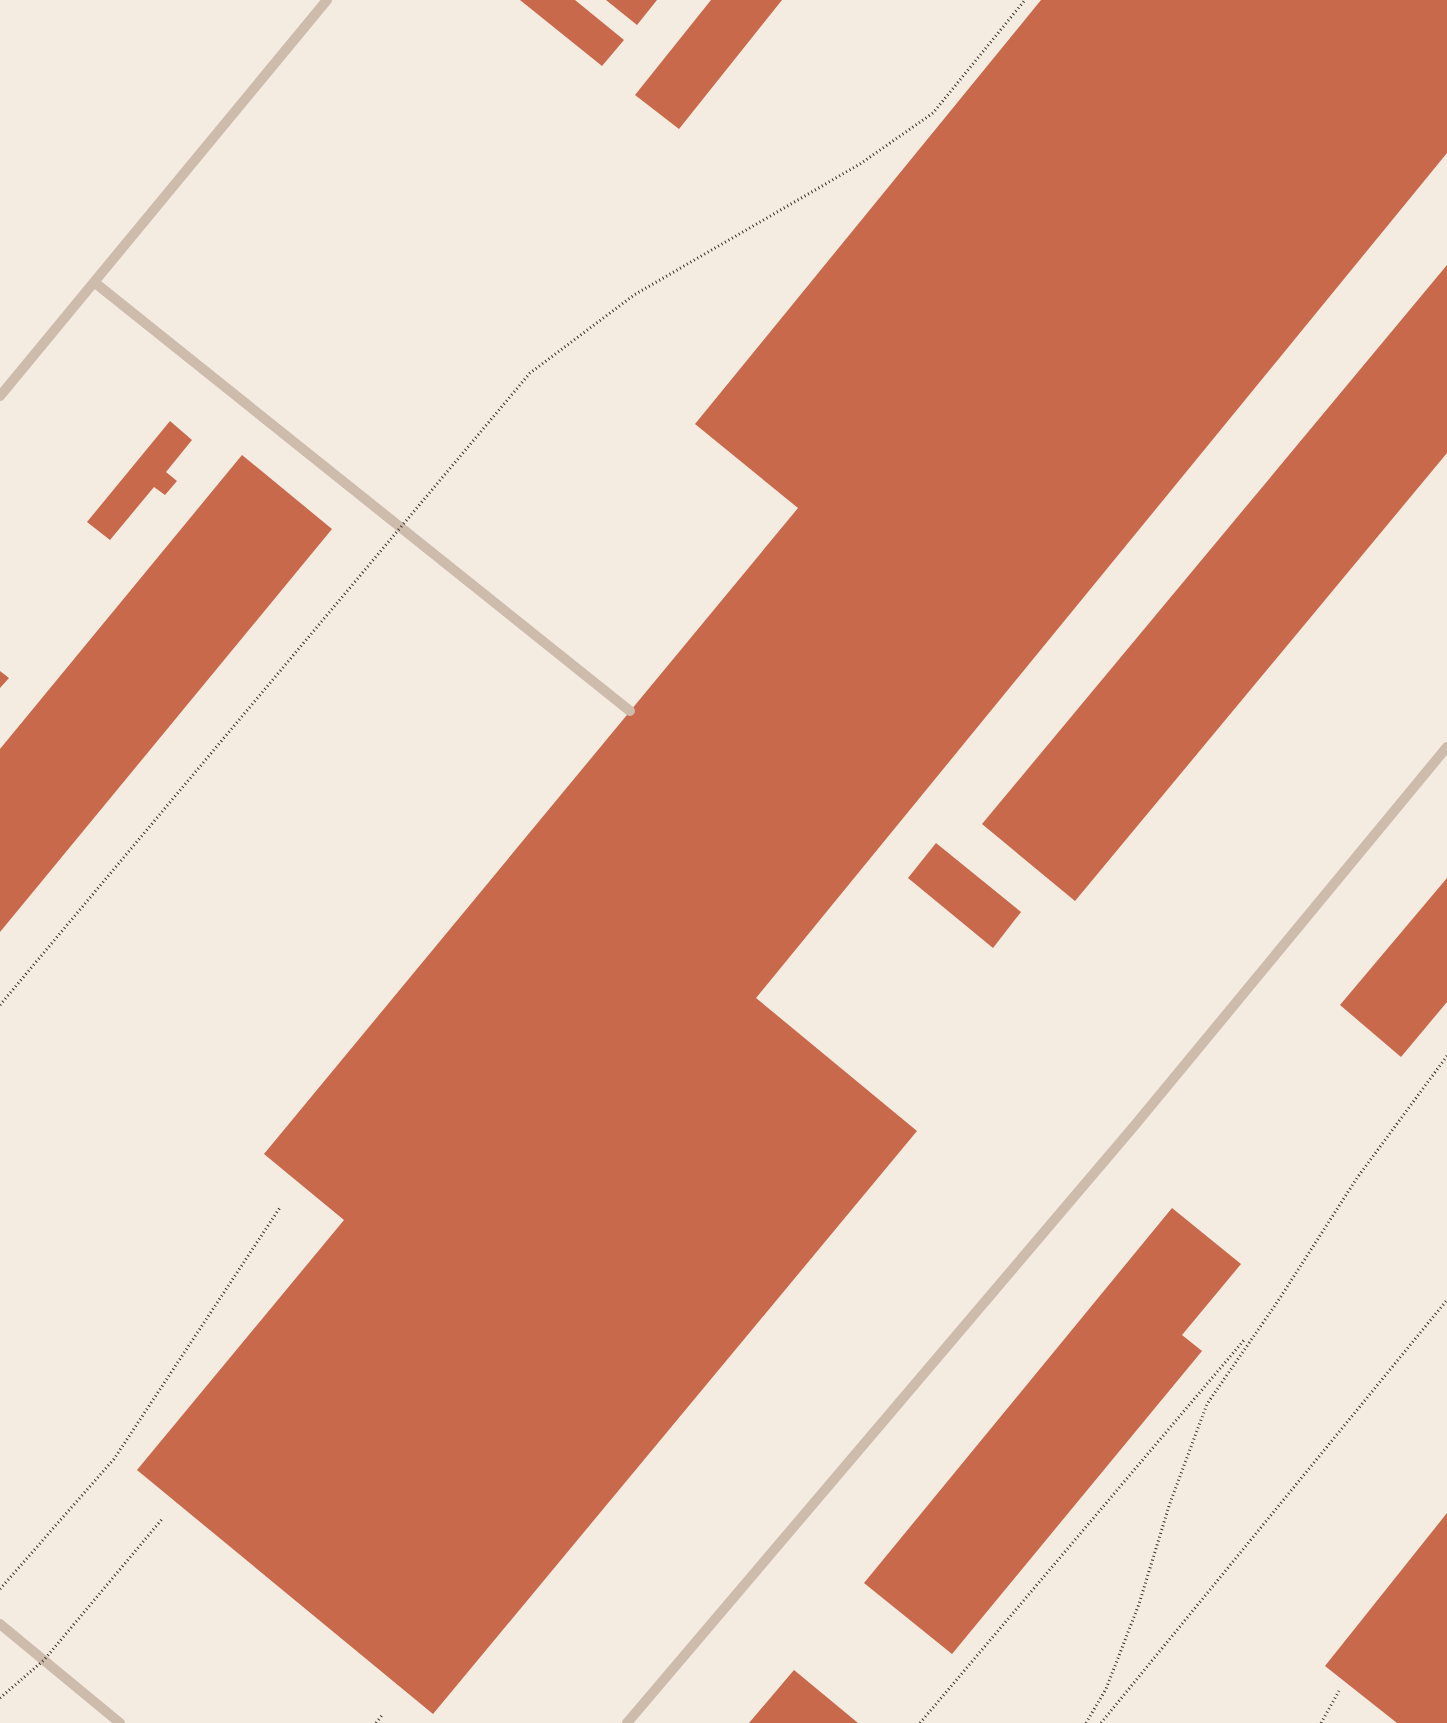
<svg xmlns="http://www.w3.org/2000/svg" width="1447" height="1723" viewBox="0 0 1447 1723" font-family="Figtree,sans-serif">
	<rect width="100%" height="100%" fill="#f4ebe1"/>
	<path fill="#c8694b" d="M 520,0 L 575,0 L 624,40 L 602,66 Z
		M 606,0 L 657,0 L 637,25 Z
		M 711,0 L 782,0 L 679,129 L 635,95 Z
		M 1041,0 L 1447,0 L 1447,153 L 756,998 L 917,1131 L 433,1714 L 137,1470 L 344,1220 L 264,1154 L 798,508 L 695,424 Z
		M 1447,265 L 1447,453 L 1075,901 L 982,824 Z
		M 170,421 L 192,440 L 166,472 L 177,481 L 165,495 L 154,487 L 110,540 L 87,522 Z
		M 242,455 L 332,529 L 0,932 L 0,749 Z
		M 0,671 L 9,678 L 0,688 Z
		M 936,843 L 1021,912 L 993,948 L 908,878 Z
		M 1447,878 L 1447,1002 L 1401,1057 L 1340,1005 Z
		M 1172,1208 L 1241,1264 L 1182,1335 L 1202,1351 L 952,1654 L 864,1583 Z
		M 1447,1513 L 1447,1723 L 1397,1723 L 1325,1666 Z
		M 794,1670 L 858,1723 L 749,1723 Z"/>
	<g fill="none" stroke-linecap="round" stroke-linejoin="round">
		<path stroke="#cdbbac" stroke-width="10" d="M 94,282 L 630,711
			M 0,396 L 327,0
			M 0,1624 L 120,1723
			M 627,1723 L 1135,1125 L 1447,747"/>
		<path stroke="#3b302b" stroke-width="3" stroke-dasharray="1 3" stroke-linecap="butt" d="M 0,1005 L 530,373 L 634,295 L 860,164 L 933,113 L 1025,0
			M 0,1589 L 114,1459 L 281,1206
			M 0,1698 L 44,1660 L 163,1518
			M 376,1723 L 383,1714
			M 920,1723 L 1245,1339
			M 1086,1723 L 1106,1689 L 1139,1604 L 1169,1506 L 1207,1404 L 1278,1301 L 1357,1178 L 1447,1056
			M 1101,1723 L 1447,1300
			M 1321,1723 L 1339,1691"/>
	</g>
</svg>
